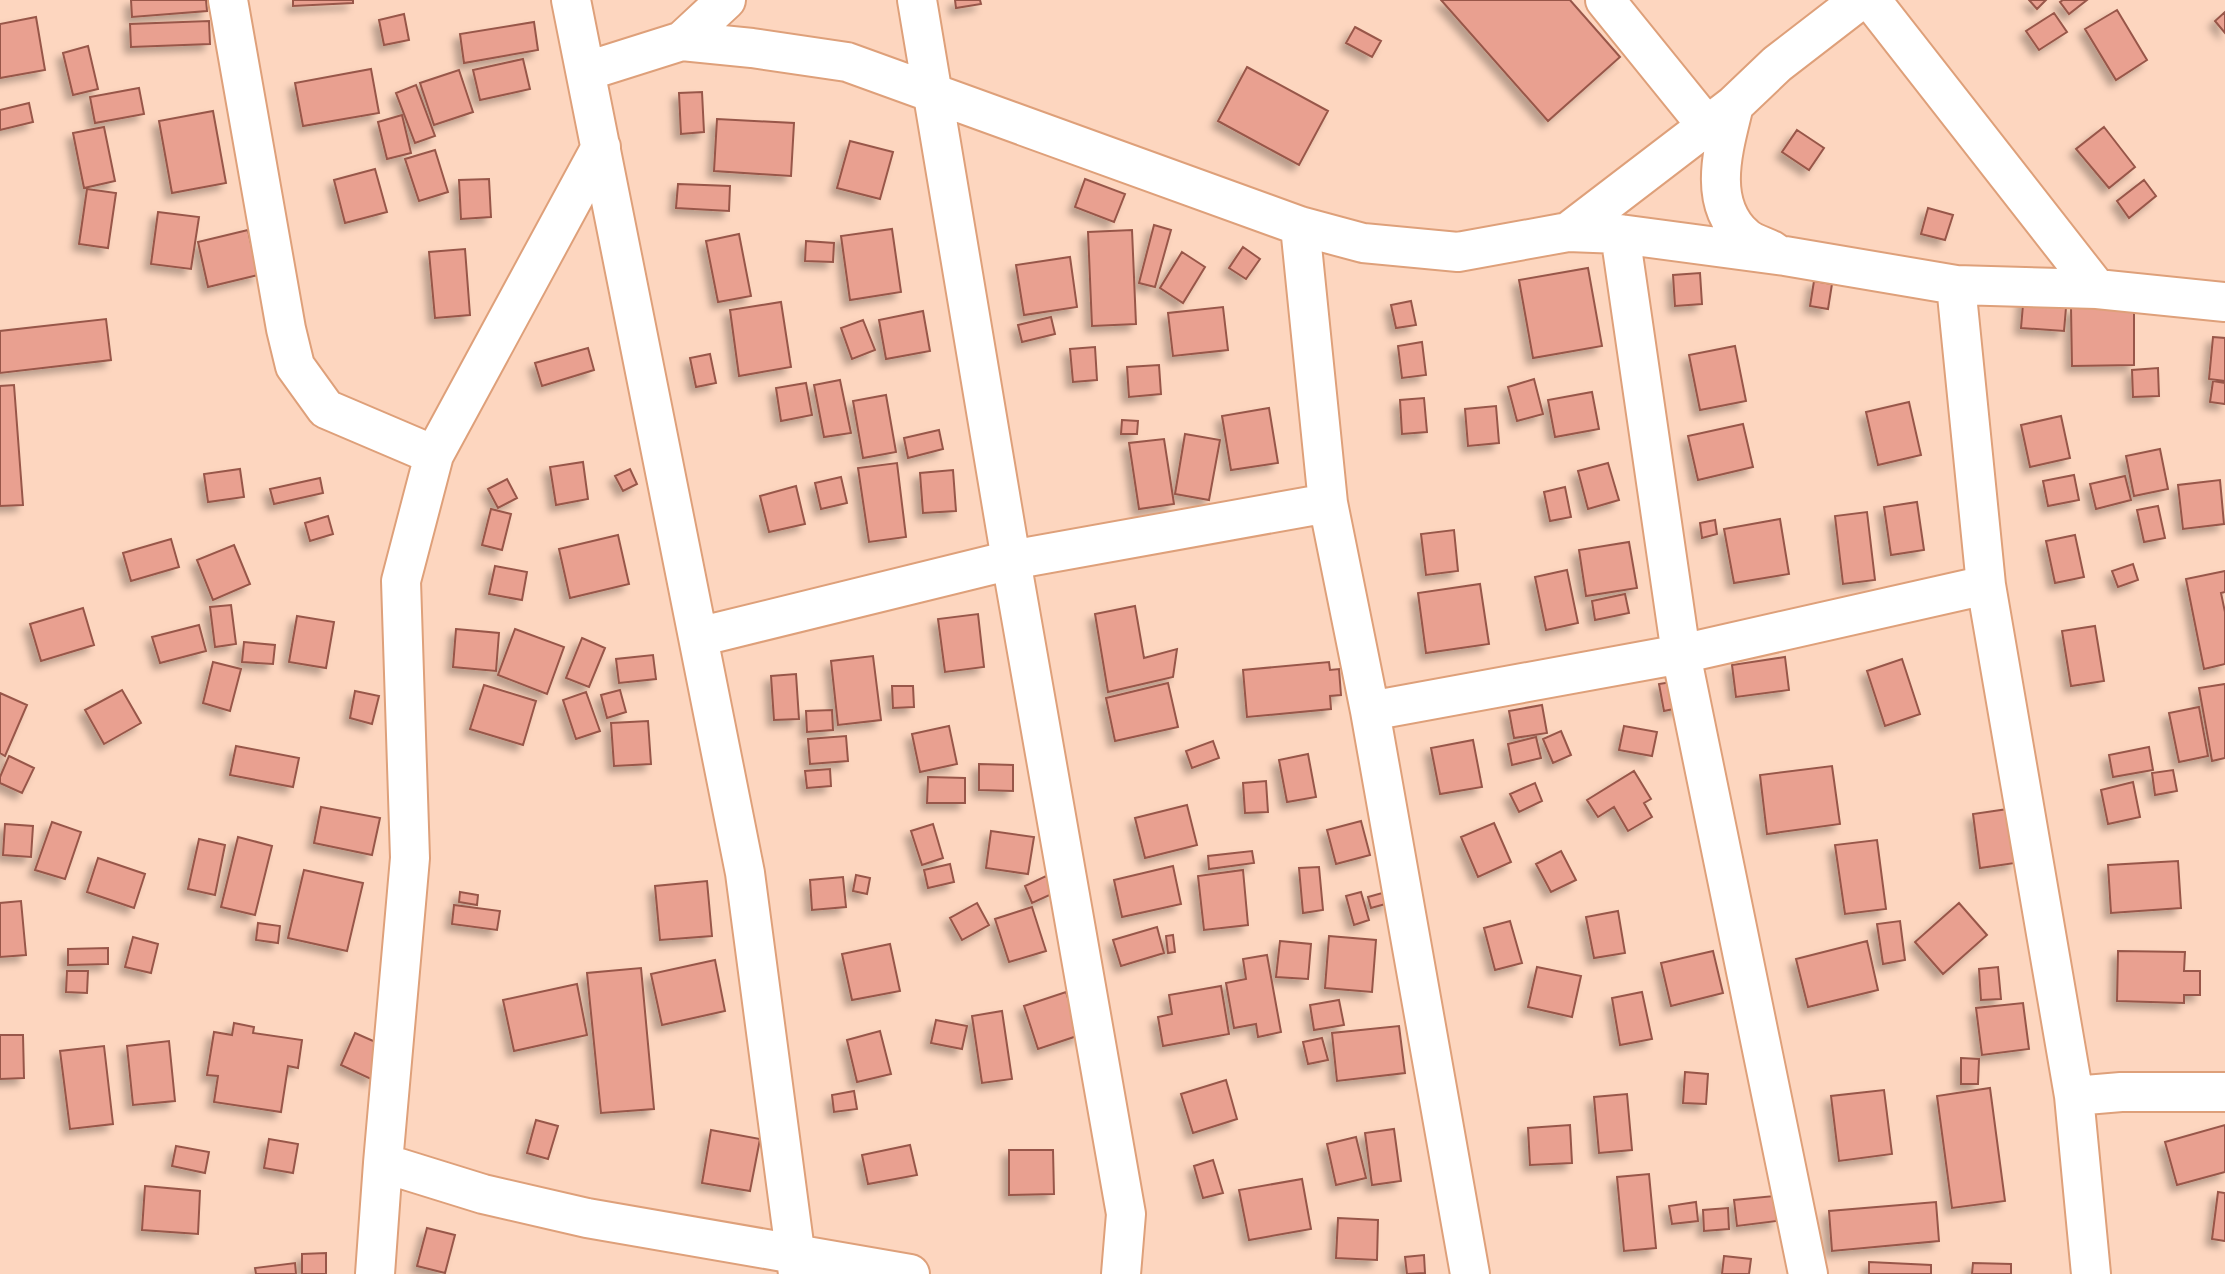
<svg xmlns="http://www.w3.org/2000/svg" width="2225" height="1274" viewBox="0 0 2225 1274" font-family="'Golos Text',sans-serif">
	<defs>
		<filter id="shadow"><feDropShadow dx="-6" dy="6" stdDeviation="3.5" flood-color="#0004"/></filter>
	</defs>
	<rect width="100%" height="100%" fill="#fdd6bf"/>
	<path fill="#e9a090" stroke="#985749" stroke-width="2" filter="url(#shadow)" d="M 131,0 L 206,0 L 207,11 L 132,17 Z
		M 293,0 L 353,0 L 353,3 L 293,6 Z
		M 955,0 L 980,0 L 981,4 L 956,8 Z
		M 1441,0 L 1570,0 L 1620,57 L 1548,121 Z
		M 2029,0 L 2046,0 L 2037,9 Z
		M 2063,0 L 2087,0 L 2069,14 L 2060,2 Z
		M 2117,10 L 2147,60 L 2116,80 L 2085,29 Z
		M 2225,12 L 2225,33 L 2215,21 Z
		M 2054,13 L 2067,32 L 2039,50 L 2026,31 Z
		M 404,14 L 409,40 L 384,45 L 379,20 Z
		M 36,17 L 45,70 L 0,78 L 0,24 Z
		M 209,21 L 210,44 L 131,47 L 130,24 Z
		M 534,22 L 538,50 L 464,63 L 460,34 Z
		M 1355,27 L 1381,41 L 1372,57 L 1346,43 Z
		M 88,46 L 98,89 L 73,95 L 63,53 Z
		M 523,59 L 530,89 L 480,100 L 473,70 Z
		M 1247,67 L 1328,111 L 1299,165 L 1218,121 Z
		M 371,69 L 379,113 L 303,126 L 295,83 Z
		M 459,70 L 473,112 L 434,125 L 420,83 Z
		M 416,85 L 435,136 L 415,143 L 396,93 Z
		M 139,88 L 144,114 L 95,123 L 90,97 Z
		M 702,92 L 704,132 L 681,134 L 679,93 Z
		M 29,103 L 33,122 L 0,130 L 0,110 Z
		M 213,111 L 226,183 L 172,193 L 159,121 Z
		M 402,115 L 411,153 L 387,159 L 378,122 Z
		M 717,119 L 794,123 L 791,176 L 714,171 Z
		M 104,127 L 115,181 L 84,188 L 73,133 Z
		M 2104,127 L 2135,167 L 2109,188 L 2076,149 Z
		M 1797,130 L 1824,148 L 1809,170 L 1782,152 Z
		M 850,141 L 893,152 L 880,199 L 837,188 Z
		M 435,150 L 448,192 L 419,201 L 405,159 Z
		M 375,169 L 387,212 L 345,223 L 334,180 Z
		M 489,179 L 491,217 L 461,219 L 459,180 Z
		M 1085,179 L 1125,194 L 1114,222 L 1075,207 Z
		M 2144,180 L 2156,196 L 2129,218 L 2117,201 Z
		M 678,184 L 730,186 L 729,211 L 676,208 Z
		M 87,189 L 116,193 L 108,248 L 79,244 Z
		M 1928,208 L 1953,215 L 1945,240 L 1921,234 Z
		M 158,212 L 199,217 L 191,269 L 151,264 Z
		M 1154,225 L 1171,230 L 1155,287 L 1139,283 Z
		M 892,229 L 901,292 L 850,300 L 841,236 Z
		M 248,230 L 258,275 L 208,287 L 198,242 Z
		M 1132,230 L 1136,324 L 1092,326 L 1088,232 Z
		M 739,234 L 751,296 L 718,302 L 706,241 Z
		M 806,241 L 834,243 L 833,262 L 805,261 Z
		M 1243,247 L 1260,259 L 1246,279 L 1229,268 Z
		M 465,249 L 470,315 L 435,318 L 429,252 Z
		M 1182,252 L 1205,267 L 1183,303 L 1160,288 Z
		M 1070,257 L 1077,307 L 1024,315 L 1016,265 Z
		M 1588,268 L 1602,346 L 1533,358 L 1519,280 Z
		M 1700,273 L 1702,304 L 1675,306 L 1673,275 Z
		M 1814,281 L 1832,284 L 1828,309 L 1810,306 Z
		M 2024,293 L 2067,296 L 2064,331 L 2021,328 Z
		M 1411,301 L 1416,325 L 1396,328 L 1391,305 Z
		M 781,302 L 791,367 L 739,376 L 730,310 Z
		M 1223,307 L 1228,350 L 1173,356 L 1168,313 Z
		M 2134,307 L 2134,365 L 2072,366 L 2071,308 Z
		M 923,311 L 930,351 L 886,359 L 879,320 Z
		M 1051,317 L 1055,334 L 1022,342 L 1018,325 Z
		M 106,319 L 111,360 L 0,373 L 0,331 Z
		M 863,320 L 875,350 L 852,359 L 841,328 Z
		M 2213,337 L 2225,338 L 2225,381 L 2209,379 Z
		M 1422,342 L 1426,375 L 1402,378 L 1398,346 Z
		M 1735,346 L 1746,401 L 1700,410 L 1689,355 Z
		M 1095,347 L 1097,380 L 1073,382 L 1070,349 Z
		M 588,348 L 594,370 L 542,386 L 535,363 Z
		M 710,354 L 716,383 L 696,387 L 690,358 Z
		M 1159,365 L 1161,394 L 1129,397 L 1127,367 Z
		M 2158,368 L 2159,396 L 2133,397 L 2132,370 Z
		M 1534,379 L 1543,414 L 1517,421 L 1508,387 Z
		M 840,380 L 851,433 L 824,437 L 814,385 Z
		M 2213,381 L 2225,383 L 2225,404 L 2210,402 Z
		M 806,383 L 812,415 L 781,421 L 776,388 Z
		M 14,385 L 23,505 L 0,506 L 0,386 Z
		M 1592,392 L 1599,429 L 1555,437 L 1548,400 Z
		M 886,395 L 896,452 L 863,458 L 853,401 Z
		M 1424,398 L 1427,432 L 1402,434 L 1400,400 Z
		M 1909,402 L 1921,455 L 1878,465 L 1866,412 Z
		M 1496,406 L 1499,443 L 1468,446 L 1465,409 Z
		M 1269,408 L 1278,463 L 1231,470 L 1222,416 Z
		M 2061,416 L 2070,458 L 2030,467 L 2021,425 Z
		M 1122,420 L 1138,421 L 1137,434 L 1121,434 Z
		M 1743,424 L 1753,467 L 1698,480 L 1688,436 Z
		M 939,430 L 943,449 L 908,458 L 904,438 Z
		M 1185,434 L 1220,440 L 1209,500 L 1175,494 Z
		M 1164,439 L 1174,504 L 1139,509 L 1129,443 Z
		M 2160,449 L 2168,489 L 2134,496 L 2126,456 Z
		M 583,462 L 588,499 L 556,505 L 550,467 Z
		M 897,463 L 906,537 L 869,542 L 858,468 Z
		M 1608,463 L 1619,500 L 1588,509 L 1578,471 Z
		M 240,469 L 244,497 L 208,502 L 204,474 Z
		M 630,469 L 637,484 L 623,491 L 615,476 Z
		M 953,470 L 956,511 L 923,513 L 920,473 Z
		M 2074,475 L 2079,500 L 2048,506 L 2043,481 Z
		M 2125,476 L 2131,500 L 2096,509 L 2090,484 Z
		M 841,477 L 847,503 L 821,509 L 815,483 Z
		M 320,478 L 323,493 L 274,504 L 270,489 Z
		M 507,479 L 517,498 L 498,508 L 488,489 Z
		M 2220,480 L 2224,524 L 2183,529 L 2178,485 Z
		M 796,486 L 805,524 L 769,532 L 760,496 Z
		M 1565,487 L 1571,517 L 1550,521 L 1544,492 Z
		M 1917,502 L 1924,550 L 1891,555 L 1884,507 Z
		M 2158,506 L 2165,538 L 2144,542 L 2137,510 Z
		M 491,509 L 511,514 L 502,550 L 482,545 Z
		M 1867,512 L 1875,580 L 1843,584 L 1835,516 Z
		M 328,516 L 333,534 L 310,541 L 305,523 Z
		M 1780,519 L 1789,574 L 1734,583 L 1724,529 Z
		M 1715,520 L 1717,534 L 1702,538 L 1700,523 Z
		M 1454,530 L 1458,571 L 1426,575 L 1421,534 Z
		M 618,535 L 629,584 L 570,598 L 559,549 Z
		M 2075,535 L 2084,577 L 2055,583 L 2046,541 Z
		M 171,539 L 179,567 L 131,581 L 123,553 Z
		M 1629,542 L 1637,588 L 1586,596 L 1579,550 Z
		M 234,545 L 250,584 L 213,600 L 197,560 Z
		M 2133,564 L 2138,580 L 2118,587 L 2112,571 Z
		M 495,566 L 527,572 L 522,600 L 489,594 Z
		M 1567,570 L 1578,623 L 1546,630 L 1535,577 Z
		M 2225,571 L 2225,592 L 2221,593 L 2225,612 L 2225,664 L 2204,669 L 2186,579 Z
		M 1480,584 L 1489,644 L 1426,653 L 1418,593 Z
		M 1625,594 L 1629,613 L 1595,620 L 1592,601 Z
		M 231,605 L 236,644 L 215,647 L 210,607 Z
		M 1135,606 L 1144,658 L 1177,649 L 1173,677 L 1108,692 L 1095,614 Z
		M 83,608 L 94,645 L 41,661 L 30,624 Z
		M 978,614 L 984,667 L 945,672 L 938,619 Z
		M 297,616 L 334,622 L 326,668 L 289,662 Z
		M 199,625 L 206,651 L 160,663 L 152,637 Z
		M 2095,626 L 2104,681 L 2071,686 L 2062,631 Z
		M 456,629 L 499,633 L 496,671 L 453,667 Z
		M 515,629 L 564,647 L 547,694 L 498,675 Z
		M 582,638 L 605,648 L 589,687 L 566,678 Z
		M 244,642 L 275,645 L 273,664 L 242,662 Z
		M 653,655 L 656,679 L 619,683 L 616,659 Z
		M 873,656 L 881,720 L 838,725 L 831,661 Z
		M 1785,657 L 1789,690 L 1736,697 L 1732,665 Z
		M 1902,659 L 1920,714 L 1885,726 L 1867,671 Z
		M 213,662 L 241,669 L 230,711 L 203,703 Z
		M 1329,662 L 1330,670 L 1339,669 L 1341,695 L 1330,696 L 1331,709 L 1247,717 L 1243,670 Z
		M 796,674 L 799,719 L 774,720 L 771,676 Z
		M 1678,681 L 1683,707 L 1664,711 L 1659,684 Z
		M 1168,683 L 1178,727 L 1115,741 L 1106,698 Z
		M 2225,684 L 2225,758 L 2212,761 L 2199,688 Z
		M 484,685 L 536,701 L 523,745 L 470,729 Z
		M 892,686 L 913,686 L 914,707 L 893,708 Z
		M 122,690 L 141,723 L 104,744 L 85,710 Z
		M 620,690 L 626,712 L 607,718 L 601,695 Z
		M 355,691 L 379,696 L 372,724 L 350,718 Z
		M 586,692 L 600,731 L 576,739 L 563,700 Z
		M 0,693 L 27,705 L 5,756 L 0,753 Z
		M 1542,705 L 1547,733 L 1514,738 L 1509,711 Z
		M 2199,707 L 2208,756 L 2179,762 L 2169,713 Z
		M 832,710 L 833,730 L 807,732 L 806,711 Z
		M 648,721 L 651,764 L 614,766 L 611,723 Z
		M 949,726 L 957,764 L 920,772 L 912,734 Z
		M 1624,726 L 1657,732 L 1652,756 L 1619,750 Z
		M 1561,731 L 1571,755 L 1553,763 L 1543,739 Z
		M 846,736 L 848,761 L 810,764 L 808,739 Z
		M 1536,737 L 1541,758 L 1512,765 L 1508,744 Z
		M 1473,740 L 1482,787 L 1440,794 L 1431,748 Z
		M 1213,741 L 1219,758 L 1192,768 L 1186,751 Z
		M 236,746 L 299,758 L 293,787 L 230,775 Z
		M 2149,747 L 2153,770 L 2113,777 L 2109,755 Z
		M 1308,754 L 1316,797 L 1287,802 L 1279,760 Z
		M 9,756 L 34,768 L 22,793 L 0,783 L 0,777 Z
		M 979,764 L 1013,765 L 1013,791 L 979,790 Z
		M 1832,766 L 1840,824 L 1767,834 L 1760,775 Z
		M 830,769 L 831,786 L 807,788 L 805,771 Z
		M 2173,770 L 2177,791 L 2155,795 L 2152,773 Z
		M 1634,771 L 1651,799 L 1644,803 L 1652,817 L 1628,831 L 1614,807 L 1598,817 L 1587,800 Z
		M 928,777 L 965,778 L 965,803 L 927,803 Z
		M 1266,781 L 1268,812 L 1245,813 L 1243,783 Z
		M 2133,782 L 2140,817 L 2108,824 L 2101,790 Z
		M 1535,783 L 1542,801 L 1519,812 L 1510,794 Z
		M 1187,805 L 1197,845 L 1145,858 L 1135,818 Z
		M 321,807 L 380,818 L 372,855 L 314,843 Z
		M 2008,809 L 2015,863 L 1980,868 L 1973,814 Z
		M 1361,821 L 1370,855 L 1336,864 L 1327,830 Z
		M 52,822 L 81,832 L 65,879 L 35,870 Z
		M 1494,823 L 1511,862 L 1478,877 L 1461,837 Z
		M 5,824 L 33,826 L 31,857 L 3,855 Z
		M 933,824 L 943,858 L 922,865 L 911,831 Z
		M 991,831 L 1034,837 L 1028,874 L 986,868 Z
		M 238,837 L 272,846 L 255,915 L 221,907 Z
		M 199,839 L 225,845 L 215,895 L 188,889 Z
		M 1877,840 L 1886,909 L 1845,914 L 1835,845 Z
		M 1252,851 L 1254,863 L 1209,869 L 1208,856 Z
		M 1561,851 L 1576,880 L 1551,892 L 1536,864 Z
		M 98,858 L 145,874 L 134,908 L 87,892 Z
		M 2178,861 L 2181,908 L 2111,913 L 2108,865 Z
		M 950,864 L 954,882 L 928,888 L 924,870 Z
		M 1173,866 L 1181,904 L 1122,917 L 1114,880 Z
		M 1319,867 L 1323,910 L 1303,913 L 1299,868 Z
		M 304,870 L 363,883 L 347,951 L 288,938 Z
		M 1243,870 L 1248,925 L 1204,930 L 1198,876 Z
		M 856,875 L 870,878 L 867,894 L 853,891 Z
		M 1046,876 L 1054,893 L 1032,903 L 1025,886 Z
		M 843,877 L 846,907 L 812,910 L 810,880 Z
		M 707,881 L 712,936 L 660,940 L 655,886 Z
		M 460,892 L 478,895 L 477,905 L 459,902 Z
		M 1361,892 L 1369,920 L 1354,925 L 1346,896 Z
		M 1386,892 L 1389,903 L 1371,908 L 1368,897 Z
		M 21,901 L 26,955 L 0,957 L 0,903 Z
		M 977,903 L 989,925 L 962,940 L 950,918 Z
		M 1959,903 L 1987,935 L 1943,974 L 1915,942 Z
		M 454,905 L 500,911 L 497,930 L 452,924 Z
		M 1032,907 L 1046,951 L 1009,962 L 995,919 Z
		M 1618,911 L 1625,953 L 1594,958 L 1586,917 Z
		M 1510,921 L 1522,963 L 1495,970 L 1484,928 Z
		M 1900,921 L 1905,960 L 1883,964 L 1877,924 Z
		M 258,923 L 280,926 L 278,943 L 256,940 Z
		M 1157,927 L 1164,953 L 1121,966 L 1113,940 Z
		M 1173,935 L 1175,952 L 1168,953 L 1166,936 Z
		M 1329,936 L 1376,940 L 1372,992 L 1325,988 Z
		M 133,937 L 158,944 L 151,973 L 125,967 Z
		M 1280,941 L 1311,944 L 1308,979 L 1276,977 Z
		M 1867,941 L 1878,990 L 1808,1007 L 1796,959 Z
		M 890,944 L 900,991 L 852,1000 L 842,954 Z
		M 108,948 L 108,964 L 68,965 L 68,949 Z
		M 1713,951 L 1723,993 L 1671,1006 L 1661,963 Z
		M 2118,951 L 2185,952 L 2184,971 L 2200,971 L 2200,995 L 2184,995 L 2184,1003 L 2117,1001 Z
		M 1267,955 L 1281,1032 L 1258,1037 L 1256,1024 L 1234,1028 L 1226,983 L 1246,979 L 1243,959 Z
		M 715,960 L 725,1011 L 662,1025 L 651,974 Z
		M 1537,967 L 1581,976 L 1572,1017 L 1528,1007 Z
		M 1998,967 L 2001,999 L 1981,1000 L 1979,969 Z
		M 641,968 L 654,1109 L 601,1113 L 587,973 Z
		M 67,971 L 88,971 L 87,993 L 66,992 Z
		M 577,984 L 587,1035 L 514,1051 L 503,1000 Z
		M 1221,986 L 1229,1034 L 1163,1046 L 1158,1017 L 1172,1014 L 1169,995 Z
		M 1066,992 L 1080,1035 L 1038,1049 L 1024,1006 Z
		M 1642,992 L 1652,1039 L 1620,1045 L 1612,998 Z
		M 1339,1000 L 1344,1025 L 1314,1030 L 1310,1005 Z
		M 2023,1003 L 2029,1049 L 1982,1055 L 1976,1008 Z
		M 1002,1011 L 1012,1079 L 982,1083 L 972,1016 Z
		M 936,1020 L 967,1026 L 962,1049 L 931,1043 Z
		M 234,1023 L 254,1027 L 253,1033 L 302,1040 L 298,1068 L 288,1066 L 281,1112 L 214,1102 L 218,1076 L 207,1075 L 214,1032 L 232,1035 Z
		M 1399,1026 L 1405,1073 L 1337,1081 L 1332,1033 Z
		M 880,1031 L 891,1074 L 857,1082 L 847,1040 Z
		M 355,1033 L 387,1047 L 371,1079 L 341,1065 Z
		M 0,1035 L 23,1035 L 24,1078 L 0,1079 Z
		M 1322,1038 L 1328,1060 L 1308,1064 L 1303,1042 Z
		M 169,1041 L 175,1101 L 133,1105 L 127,1046 Z
		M 104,1046 L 113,1124 L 70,1129 L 60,1051 Z
		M 1961,1058 L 1979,1059 L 1978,1084 L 1961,1084 Z
		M 1685,1072 L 1708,1074 L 1706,1104 L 1683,1103 Z
		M 1226,1080 L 1237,1119 L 1193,1133 L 1181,1094 Z
		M 1990,1088 L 2005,1201 L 1952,1208 L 1937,1096 Z
		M 1884,1090 L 1892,1154 L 1839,1161 L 1831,1096 Z
		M 854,1091 L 857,1109 L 834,1112 L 832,1095 Z
		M 1627,1094 L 1632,1150 L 1599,1153 L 1594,1097 Z
		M 536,1120 L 558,1126 L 548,1159 L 527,1153 Z
		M 1570,1125 L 1572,1163 L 1530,1165 L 1528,1128 Z
		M 2225,1125 L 2225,1172 L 2177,1185 L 2165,1142 Z
		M 1394,1129 L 1401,1181 L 1372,1185 L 1365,1133 Z
		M 711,1130 L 760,1139 L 750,1191 L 702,1183 Z
		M 1356,1137 L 1366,1178 L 1336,1185 L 1327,1144 Z
		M 269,1139 L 298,1144 L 293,1173 L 264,1168 Z
		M 910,1145 L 917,1175 L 868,1184 L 862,1155 Z
		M 176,1146 L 209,1152 L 205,1173 L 172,1166 Z
		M 1009,1150 L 1053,1150 L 1054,1194 L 1009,1195 Z
		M 1213,1160 L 1223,1193 L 1203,1198 L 1194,1166 Z
		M 1649,1174 L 1656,1248 L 1624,1251 L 1617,1177 Z
		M 1302,1179 L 1311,1229 L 1249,1240 L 1239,1190 Z
		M 145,1186 L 200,1191 L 198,1234 L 142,1230 Z
		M 2218,1192 L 2225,1193 L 2225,1241 L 2212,1239 Z
		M 1774,1196 L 1777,1221 L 1737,1226 L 1734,1200 Z
		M 1696,1202 L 1698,1221 L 1672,1224 L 1669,1206 Z
		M 1936,1202 L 1939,1241 L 1832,1251 L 1829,1211 Z
		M 1728,1208 L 1729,1229 L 1704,1231 L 1703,1210 Z
		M 1338,1218 L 1378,1220 L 1377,1260 L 1336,1258 Z
		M 427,1228 L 455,1235 L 445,1273 L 417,1266 Z
		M 326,1253 L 326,1274 L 302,1274 L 302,1254 Z
		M 1424,1255 L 1425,1273 L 1407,1274 L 1405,1257 Z
		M 1724,1256 L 1751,1259 L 1749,1274 L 1722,1274 Z
		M 1869,1262 L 1931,1265 L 1931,1274 L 1869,1274 Z
		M 295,1263 L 296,1274 L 256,1274 L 255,1268 Z
		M 1973,1263 L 2011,1264 L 2011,1274 L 1972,1274 Z"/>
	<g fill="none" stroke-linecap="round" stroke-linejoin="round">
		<defs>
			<path id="minor" d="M 228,0 L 286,329 L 295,366 L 326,409 L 434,455
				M 571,0 L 745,873 L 798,1274
				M 917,0 L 1011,560 L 1126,1214 L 1121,1274
				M 1605,0 L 1707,126
				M 1871,0 L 2097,289
				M 682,41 L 726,0
				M 587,71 L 682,41 L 752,48 L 847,62 L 1300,226 L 1363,243 L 1458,252 L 1568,232 L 1620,234 L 1785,256 L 1956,285 L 2097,289 L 2225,302
				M 1734,105 C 1724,147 1706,202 1744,236 C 1751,243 1764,246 1773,251
				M 601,147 L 434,455 L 401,581 L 410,858 L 383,1163 L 483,1194 L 587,1218 L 910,1274
				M 1300,226 L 1328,503 L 1370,711 L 1470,1274
				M 1568,232 L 1734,105 L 1777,64 L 1860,0
				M 1620,234 L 1681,654 L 1808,1274
				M 1956,285 L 1986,585 L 2074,1096 L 2121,1092 L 2225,1092
				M 698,637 L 1011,560 L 1328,503
				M 1370,711 L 1681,654 L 1986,585
				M 2074,1096 L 2091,1274
				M 375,1274 L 383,1163"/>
		</defs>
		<use href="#minor" stroke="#dea07a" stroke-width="42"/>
		<use href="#minor" stroke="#fff" stroke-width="38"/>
	</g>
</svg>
